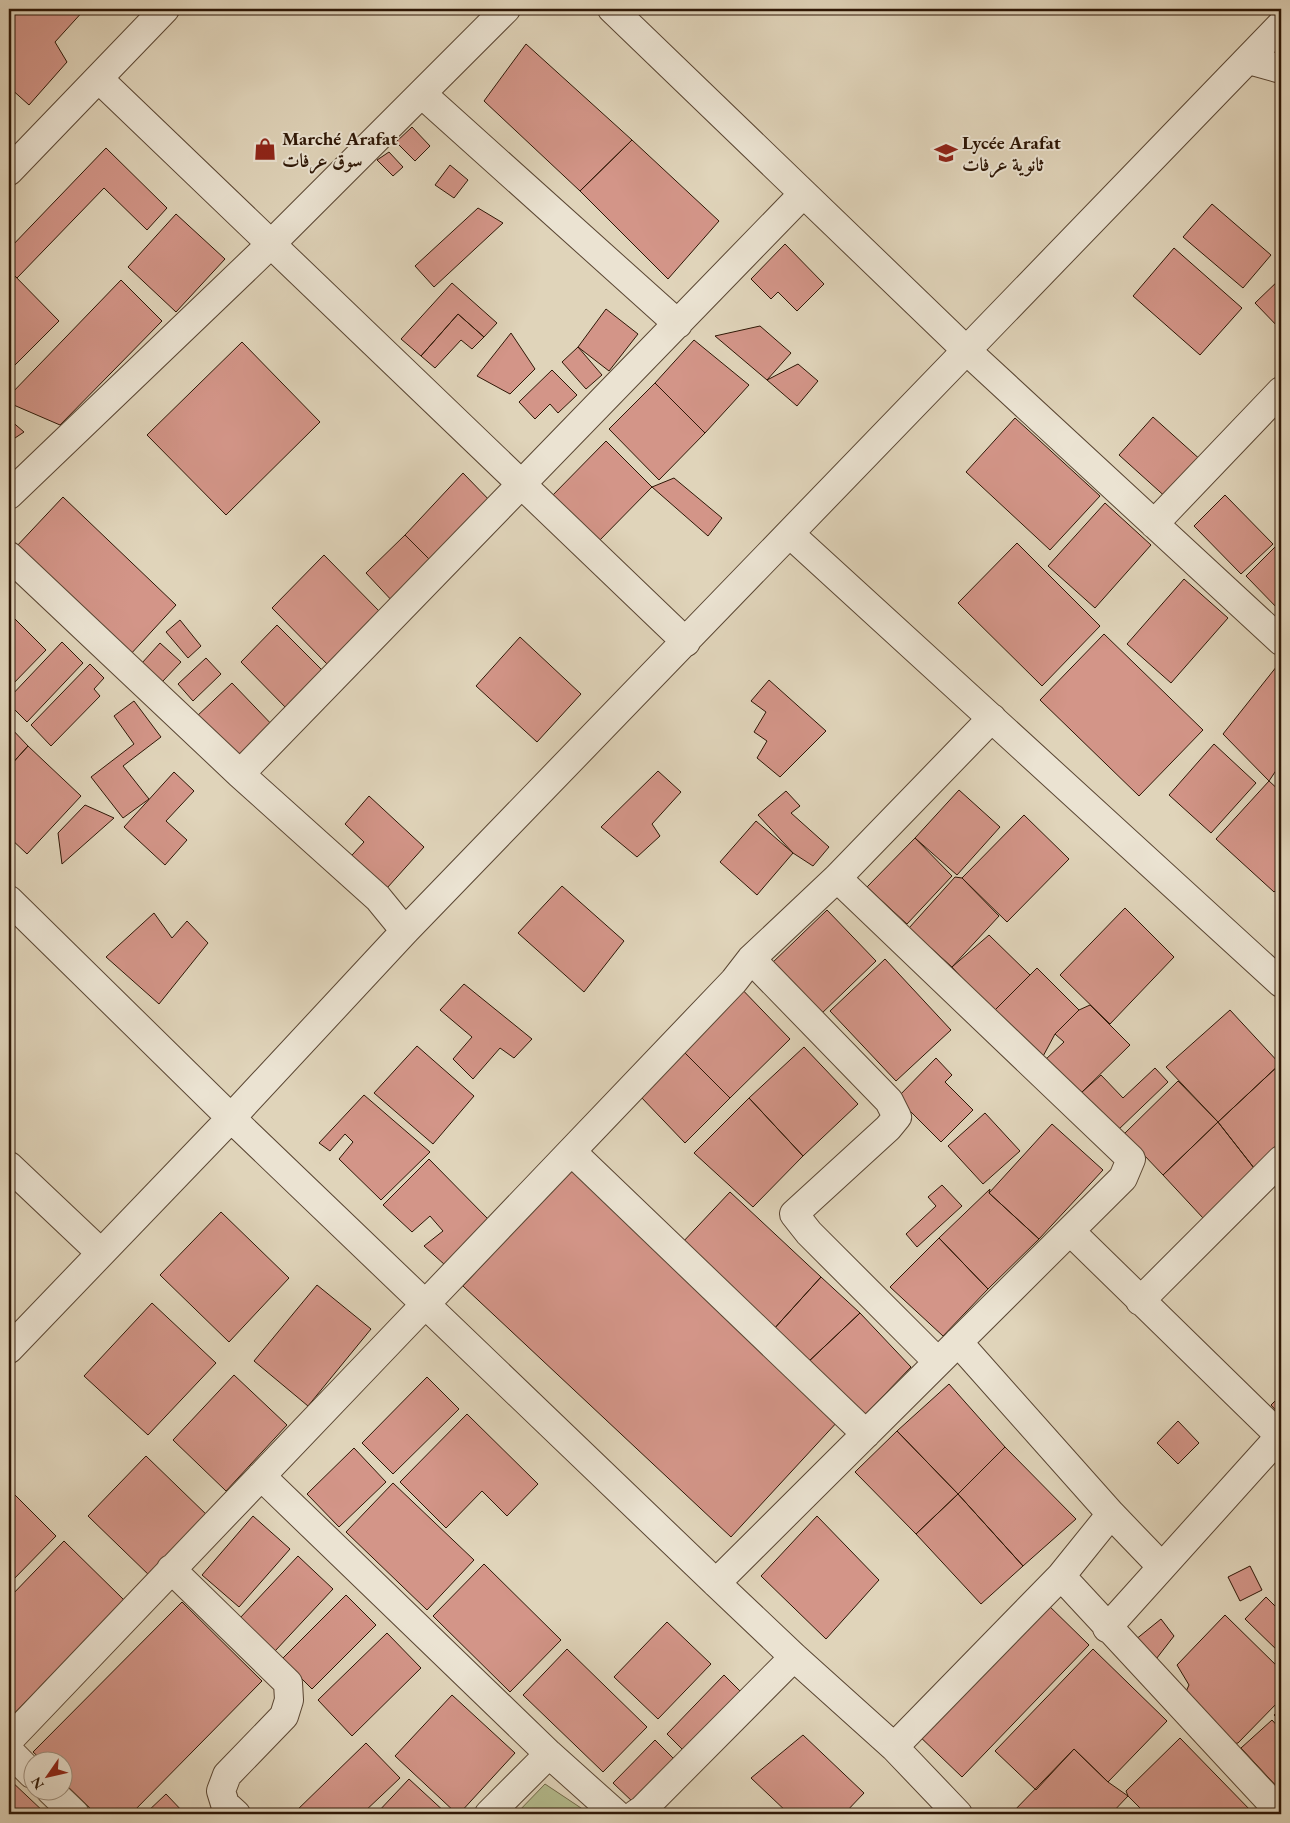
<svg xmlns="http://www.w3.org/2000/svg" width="1290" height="1823" viewBox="0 0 1290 1823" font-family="'EB Garamond',Amiri,serif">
	<rect width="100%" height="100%" fill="#e0d4ba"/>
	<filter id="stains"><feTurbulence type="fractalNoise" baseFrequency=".004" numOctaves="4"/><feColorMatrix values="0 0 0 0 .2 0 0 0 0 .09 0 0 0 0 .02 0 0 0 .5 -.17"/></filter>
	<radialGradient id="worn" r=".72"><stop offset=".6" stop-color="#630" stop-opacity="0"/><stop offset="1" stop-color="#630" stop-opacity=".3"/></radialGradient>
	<path fill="#b4bc8e" stroke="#716a4a" d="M 545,1784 L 590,1814 L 516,1814 Z"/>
	<path fill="#d39588" stroke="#2e1706" d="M 9,9 L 85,9 L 55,42 L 67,62 L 29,105 L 9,87 Z
		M 526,44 L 632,140 L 580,191 L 484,101 Z
		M 412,127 L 430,146 L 415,161 L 396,142 Z
		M 632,140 L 719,221 L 668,279 L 580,191 Z
		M 106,148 L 167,208 L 147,230 L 104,188 L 17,278 L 9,270 L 9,249 Z
		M 389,152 L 403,167 L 393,176 L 377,160 Z
		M 450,165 L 468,180 L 454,198 L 435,185 Z
		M 1212,204 L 1271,255 L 1243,288 L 1183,237 Z
		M 478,208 L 503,223 L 434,287 L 415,266 Z
		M 176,214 L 225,259 L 176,312 L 128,267 Z
		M 785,244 L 824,284 L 797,311 L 778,292 L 771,299 L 751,279 Z
		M 1174,248 L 1242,308 L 1200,355 L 1133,296 Z
		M 9,270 L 59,321 L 14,366 L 9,361 Z
		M 1281,278 L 1281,330 L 1255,303 Z
		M 121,280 L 162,321 L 60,425 L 9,403 L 9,396 Z
		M 452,283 L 497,323 L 484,337 L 458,314 L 421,356 L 401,339 Z
		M 606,309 L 638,334 L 609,371 L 578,347 Z
		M 458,314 L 484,337 L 472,349 L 461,340 L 435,368 L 421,356 Z
		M 760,326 L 791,353 L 767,380 L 715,336 Z
		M 511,333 L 535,369 L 510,394 L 477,376 Z
		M 694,340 L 749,385 L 705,433 L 655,383 Z
		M 242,342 L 320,422 L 226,515 L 147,435 Z
		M 578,347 L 602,375 L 586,389 L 562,362 Z
		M 798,364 L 818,381 L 797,406 L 767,380 Z
		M 552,370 L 577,395 L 558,413 L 550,404 L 535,419 L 519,402 Z
		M 655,383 L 705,433 L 659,480 L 609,429 Z
		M 1153,417 L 1203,462 L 1169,500 L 1119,455 Z
		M 1015,418 L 1100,496 L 1050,550 L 966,472 Z
		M 9,419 L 24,432 L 9,442 Z
		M 606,441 L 652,487 L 595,545 L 549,499 Z
		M 463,473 L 495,506 L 435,565 L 405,535 Z
		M 674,478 L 722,518 L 708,536 L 652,487 Z
		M 1225,495 L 1273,544 L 1241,574 L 1194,526 Z
		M 63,497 L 176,605 L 129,656 L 15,548 Z
		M 1105,503 L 1151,545 L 1095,608 L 1048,566 Z
		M 405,535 L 435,565 L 395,604 L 366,573 Z
		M 1017,543 L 1100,626 L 1042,686 L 958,603 Z
		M 1277,545 L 1281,549 L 1281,612 L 1246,576 Z
		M 324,555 L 382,614 L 329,666 L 272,608 Z
		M 1184,579 L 1228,618 L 1171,683 L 1127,644 Z
		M 9,613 L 46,650 L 9,688 Z
		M 180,620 L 201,646 L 188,658 L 166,632 Z
		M 277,625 L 326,674 L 289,711 L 241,662 Z
		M 1104,634 L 1203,730 L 1139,796 L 1040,700 Z
		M 520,637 L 581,694 L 537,742 L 476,686 Z
		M 62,642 L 83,663 L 27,722 L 9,704 L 9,698 Z
		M 160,643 L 181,662 L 162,682 L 142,663 Z
		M 206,658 L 221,674 L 193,701 L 178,684 Z
		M 90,664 L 104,678 L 94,689 L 100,696 L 51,746 L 31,725 Z
		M 1277,666 L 1281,670 L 1281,763 L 1269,781 L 1223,734 Z
		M 769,680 L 826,731 L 780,777 L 757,758 L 767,741 L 754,732 L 766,712 L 751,701 Z
		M 232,683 L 277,730 L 239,765 L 195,718 Z
		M 134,701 L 161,737 L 123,766 L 149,799 L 123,818 L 91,777 L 134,744 L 114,716 Z
		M 9,726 L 28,746 L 9,767 Z
		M 1214,744 L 1256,783 L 1211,833 L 1169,795 Z
		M 28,746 L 81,796 L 27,854 L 9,837 L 9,767 Z
		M 658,771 L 681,792 L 652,824 L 660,836 L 637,857 L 601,827 Z
		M 174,772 L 194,791 L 166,821 L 187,840 L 165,865 L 124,827 Z
		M 1269,781 L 1281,792 L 1281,885 L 1274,892 L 1216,839 Z
		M 959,790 L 1000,827 L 957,875 L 915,838 Z
		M 786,791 L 800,806 L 791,813 L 829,847 L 813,866 L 793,853 L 758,815 Z
		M 369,796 L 424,847 L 378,898 L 342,866 L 364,842 L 345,824 Z
		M 85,805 L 114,818 L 62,864 L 58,833 Z
		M 1024,815 L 1069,859 L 1007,922 L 962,878 Z
		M 756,821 L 793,853 L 757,895 L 720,862 Z
		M 915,838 L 952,876 L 907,924 L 867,887 Z
		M 955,877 L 962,878 L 999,916 L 952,967 L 909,928 Z
		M 562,886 L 624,941 L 584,992 L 518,933 Z
		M 1125,908 L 1174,957 L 1110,1024 L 1060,975 Z
		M 827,910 L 876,961 L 819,1016 L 770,965 Z
		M 154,913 L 172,938 L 187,921 L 208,943 L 159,1004 L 106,957 Z
		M 989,935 L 1030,975 L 993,1012 L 952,967 Z
		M 885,959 L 951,1030 L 896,1081 L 830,1011 Z
		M 1037,968 L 1079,1010 L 1055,1034 L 1041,1060 L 993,1012 Z
		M 734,981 L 790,1039 L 730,1098 L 684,1052 Z
		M 464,984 L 532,1039 L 514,1058 L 500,1048 L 473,1079 L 453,1059 L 472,1037 L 440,1010 Z
		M 1090,1005 L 1130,1045 L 1081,1093 L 1044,1061 L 1064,1042 L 1055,1034 L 1079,1010 Z
		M 1230,1010 L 1280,1064 L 1218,1122 L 1166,1067 Z
		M 417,1046 L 474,1096 L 433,1144 L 374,1093 Z
		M 804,1047 L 858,1104 L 803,1156 L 749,1098 Z
		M 684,1052 L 730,1098 L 685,1143 L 640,1096 Z
		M 936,1058 L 952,1075 L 945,1082 L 973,1110 L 941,1142 L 897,1098 Z
		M 1280,1064 L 1281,1065 L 1281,1141 L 1254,1168 L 1218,1122 Z
		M 1155,1068 L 1168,1082 L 1117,1131 L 1081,1093 L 1101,1075 L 1123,1098 Z
		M 1178,1081 L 1218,1122 L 1163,1175 L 1124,1134 Z
		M 364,1095 L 430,1152 L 381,1200 L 339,1159 L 353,1142 L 345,1134 L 330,1151 L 319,1143 Z
		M 749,1098 L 803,1156 L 753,1207 L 694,1153 Z
		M 985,1113 L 1020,1151 L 983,1184 L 948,1146 Z
		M 1218,1122 L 1254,1168 L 1203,1218 L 1163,1175 Z
		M 1052,1124 L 1103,1170 L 1039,1239 L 989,1193 Z
		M 429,1159 L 489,1220 L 445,1265 L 424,1246 L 443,1231 L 430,1216 L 412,1232 L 383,1205 Z
		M 571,1170 L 839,1420 L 731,1537 L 463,1286 Z
		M 942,1185 L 962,1206 L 917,1247 L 906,1234 L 936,1206 L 928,1197 Z
		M 990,1189 L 989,1193 L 1039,1239 L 988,1289 L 939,1238 Z
		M 730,1192 L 821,1277 L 773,1330 L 681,1244 Z
		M 221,1212 L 289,1278 L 229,1342 L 160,1275 Z
		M 939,1238 L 988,1289 L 943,1336 L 890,1287 Z
		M 821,1277 L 860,1313 L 806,1364 L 773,1330 Z
		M 317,1285 L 371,1329 L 308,1406 L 254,1361 Z
		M 152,1303 L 216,1363 L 148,1435 L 84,1376 Z
		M 860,1313 L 911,1367 L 862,1418 L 806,1364 Z
		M 234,1375 L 287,1425 L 226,1491 L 173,1440 Z
		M 427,1377 L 459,1409 L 393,1474 L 362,1443 Z
		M 949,1384 L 1005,1447 L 958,1494 L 897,1431 Z
		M 1281,1395 L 1281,1416 L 1271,1405 Z
		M 467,1414 L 538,1484 L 507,1516 L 482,1491 L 446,1528 L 400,1482 Z
		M 1178,1421 L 1199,1443 L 1178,1464 L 1157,1443 Z
		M 897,1431 L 958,1494 L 916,1534 L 855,1472 Z
		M 1005,1447 L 1076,1519 L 1023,1566 L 958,1494 Z
		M 354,1448 L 386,1482 L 339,1527 L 307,1494 Z
		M 146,1456 L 210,1518 L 152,1578 L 88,1516 Z
		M 393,1483 L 474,1560 L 427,1610 L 346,1532 Z
		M 9,1489 L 56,1536 L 9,1584 Z
		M 958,1494 L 1023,1566 L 981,1604 L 916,1534 Z
		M 253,1516 L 290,1549 L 239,1607 L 202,1575 Z
		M 817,1516 L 879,1580 L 826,1639 L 761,1576 Z
		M 64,1541 L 124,1600 L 9,1719 L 9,1598 Z
		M 298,1556 L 333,1589 L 275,1651 L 240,1618 Z
		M 484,1564 L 561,1640 L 510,1692 L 433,1616 Z
		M 1250,1566 L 1262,1590 L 1240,1601 L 1228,1577 Z
		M 346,1595 L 376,1625 L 312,1689 L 282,1659 Z
		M 1266,1597 L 1281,1612 L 1281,1654 L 1245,1619 Z
		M 1043,1600 L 1089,1645 L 962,1777 L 915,1732 Z
		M 182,1602 L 262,1681 L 131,1814 L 96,1814 L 62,1781 L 62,1760 L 42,1760 L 33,1752 Z
		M 1225,1615 L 1281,1670 L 1281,1699 L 1238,1743 L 1227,1745 L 1184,1696 L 1189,1685 L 1177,1665 Z
		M 1161,1619 L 1174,1636 L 1153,1663 L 1135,1640 Z
		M 667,1622 L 711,1664 L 658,1719 L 614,1677 Z
		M 387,1633 L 421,1668 L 352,1736 L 318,1700 Z
		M 567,1649 L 647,1727 L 603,1772 L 523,1695 Z
		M 1093,1649 L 1167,1721 L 1108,1782 L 1074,1749 L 1036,1790 L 995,1751 Z
		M 724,1675 L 743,1694 L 686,1753 L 667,1734 Z
		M 452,1695 L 515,1753 L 459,1814 L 457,1814 L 395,1756 Z
		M 1281,1708 L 1281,1722 L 1274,1715 Z
		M 1272,1720 L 1281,1730 L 1281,1788 L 1280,1790 L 1241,1748 Z
		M 803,1735 L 864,1793 L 844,1814 L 789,1814 L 751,1778 Z
		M 1180,1738 L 1254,1814 L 1146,1814 L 1128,1796 L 1126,1791 Z
		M 655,1740 L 677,1762 L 635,1804 L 613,1783 Z
		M 366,1743 L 400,1778 L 362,1814 L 293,1814 Z
		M 1074,1749 L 1108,1782 L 1128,1796 L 1111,1814 L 1011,1814 Z
		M 9,1779 L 46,1814 L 9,1814 Z
		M 409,1779 L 447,1814 L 376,1814 Z
		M 166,1794 L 185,1814 L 145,1814 Z"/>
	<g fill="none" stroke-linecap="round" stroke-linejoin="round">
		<defs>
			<path id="minor" d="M 612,9 L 966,350 L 1281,641
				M 1249,60 L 1281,69
				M 99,79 L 686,642
				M 422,94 L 678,324
				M 9,171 L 165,9
				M 9,495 L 271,244 L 506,9
				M 1154,524 L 1281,391
				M 790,534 L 1281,983
				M 9,556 L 240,774 L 378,898 L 405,931
				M 240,774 L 803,194
				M 9,900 L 231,1118 L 716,1583 L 794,1657 L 894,1747 L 958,1814
				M 751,959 L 889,1101 L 897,1117 L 888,1128 L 794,1214 L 809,1233 L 938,1362
				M 572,1152 L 866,1434
				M 9,1166 L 101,1253
				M 1070,1231 L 1281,1437
				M 1140,1301 L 1281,1160
				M 958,1342 L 1111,1514 L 1061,1576
				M 9,1349 L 231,1118 L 405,931 L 1281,25
				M 261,1476 L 549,1754 L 616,1814
				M 1111,1514 L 1162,1567
				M 171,1569 L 288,1683 L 289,1700 L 284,1716 L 227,1775 L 221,1791 L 225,1804 L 236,1814
				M 716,1583 L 1123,1178 L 1131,1159 L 837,878
				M 1107,1628 L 1280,1436
				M 9,1740 C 250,1486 493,1235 734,981 L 751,959 L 837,878 L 992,718
				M 894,1747 L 1061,1576 L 1281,1813
				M 9,1751 L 32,1774
				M 50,1790 L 75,1814
				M 489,1814 L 549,1754
				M 636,1814 L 642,1810 L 794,1657"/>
		</defs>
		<use href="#minor" stroke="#5a4633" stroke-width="30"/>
		<use href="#minor" stroke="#ebe3d2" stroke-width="28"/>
	</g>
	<defs>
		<symbol id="shop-bare" viewBox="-9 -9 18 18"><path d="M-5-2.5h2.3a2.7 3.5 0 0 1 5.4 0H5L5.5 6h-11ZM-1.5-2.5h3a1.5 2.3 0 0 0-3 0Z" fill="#8f2418" stroke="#ebe3d2" stroke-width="2.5" paint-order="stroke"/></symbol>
		<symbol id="school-bare" viewBox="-9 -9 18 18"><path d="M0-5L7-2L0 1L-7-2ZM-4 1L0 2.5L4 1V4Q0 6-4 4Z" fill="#8f2418" stroke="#ebe3d2" stroke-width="2.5" paint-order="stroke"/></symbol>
	</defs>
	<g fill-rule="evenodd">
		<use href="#shop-bare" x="249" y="133" width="32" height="32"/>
		<use href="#school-bare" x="930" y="137" width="32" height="32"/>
	</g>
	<g text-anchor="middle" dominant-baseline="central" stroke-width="4" stroke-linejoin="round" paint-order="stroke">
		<g font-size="19" font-weight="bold" fill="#2e1706" stroke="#ebe3d2" text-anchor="start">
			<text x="282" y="138">Marché Arafat<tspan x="282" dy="22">سوق عرفات</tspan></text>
			<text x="962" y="142">Lycée Arafat<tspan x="962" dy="22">ثانوية عرفات</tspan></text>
		</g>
	</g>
	<rect width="1290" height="1823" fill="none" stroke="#e0d4ba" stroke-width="30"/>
	<rect x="10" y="10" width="1270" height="1803" fill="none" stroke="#2e1706" stroke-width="2.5"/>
	<rect x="15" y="15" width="1260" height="1793" fill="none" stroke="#2e1706"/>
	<g transform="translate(48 1776) rotate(236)"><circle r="24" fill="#ebe3d2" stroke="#9f9180"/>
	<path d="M0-4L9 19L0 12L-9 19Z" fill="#8f2418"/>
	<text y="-8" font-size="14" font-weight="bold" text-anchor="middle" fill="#2e1706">N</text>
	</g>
	<rect width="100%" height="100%" filter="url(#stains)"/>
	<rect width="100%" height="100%" fill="url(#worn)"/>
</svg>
